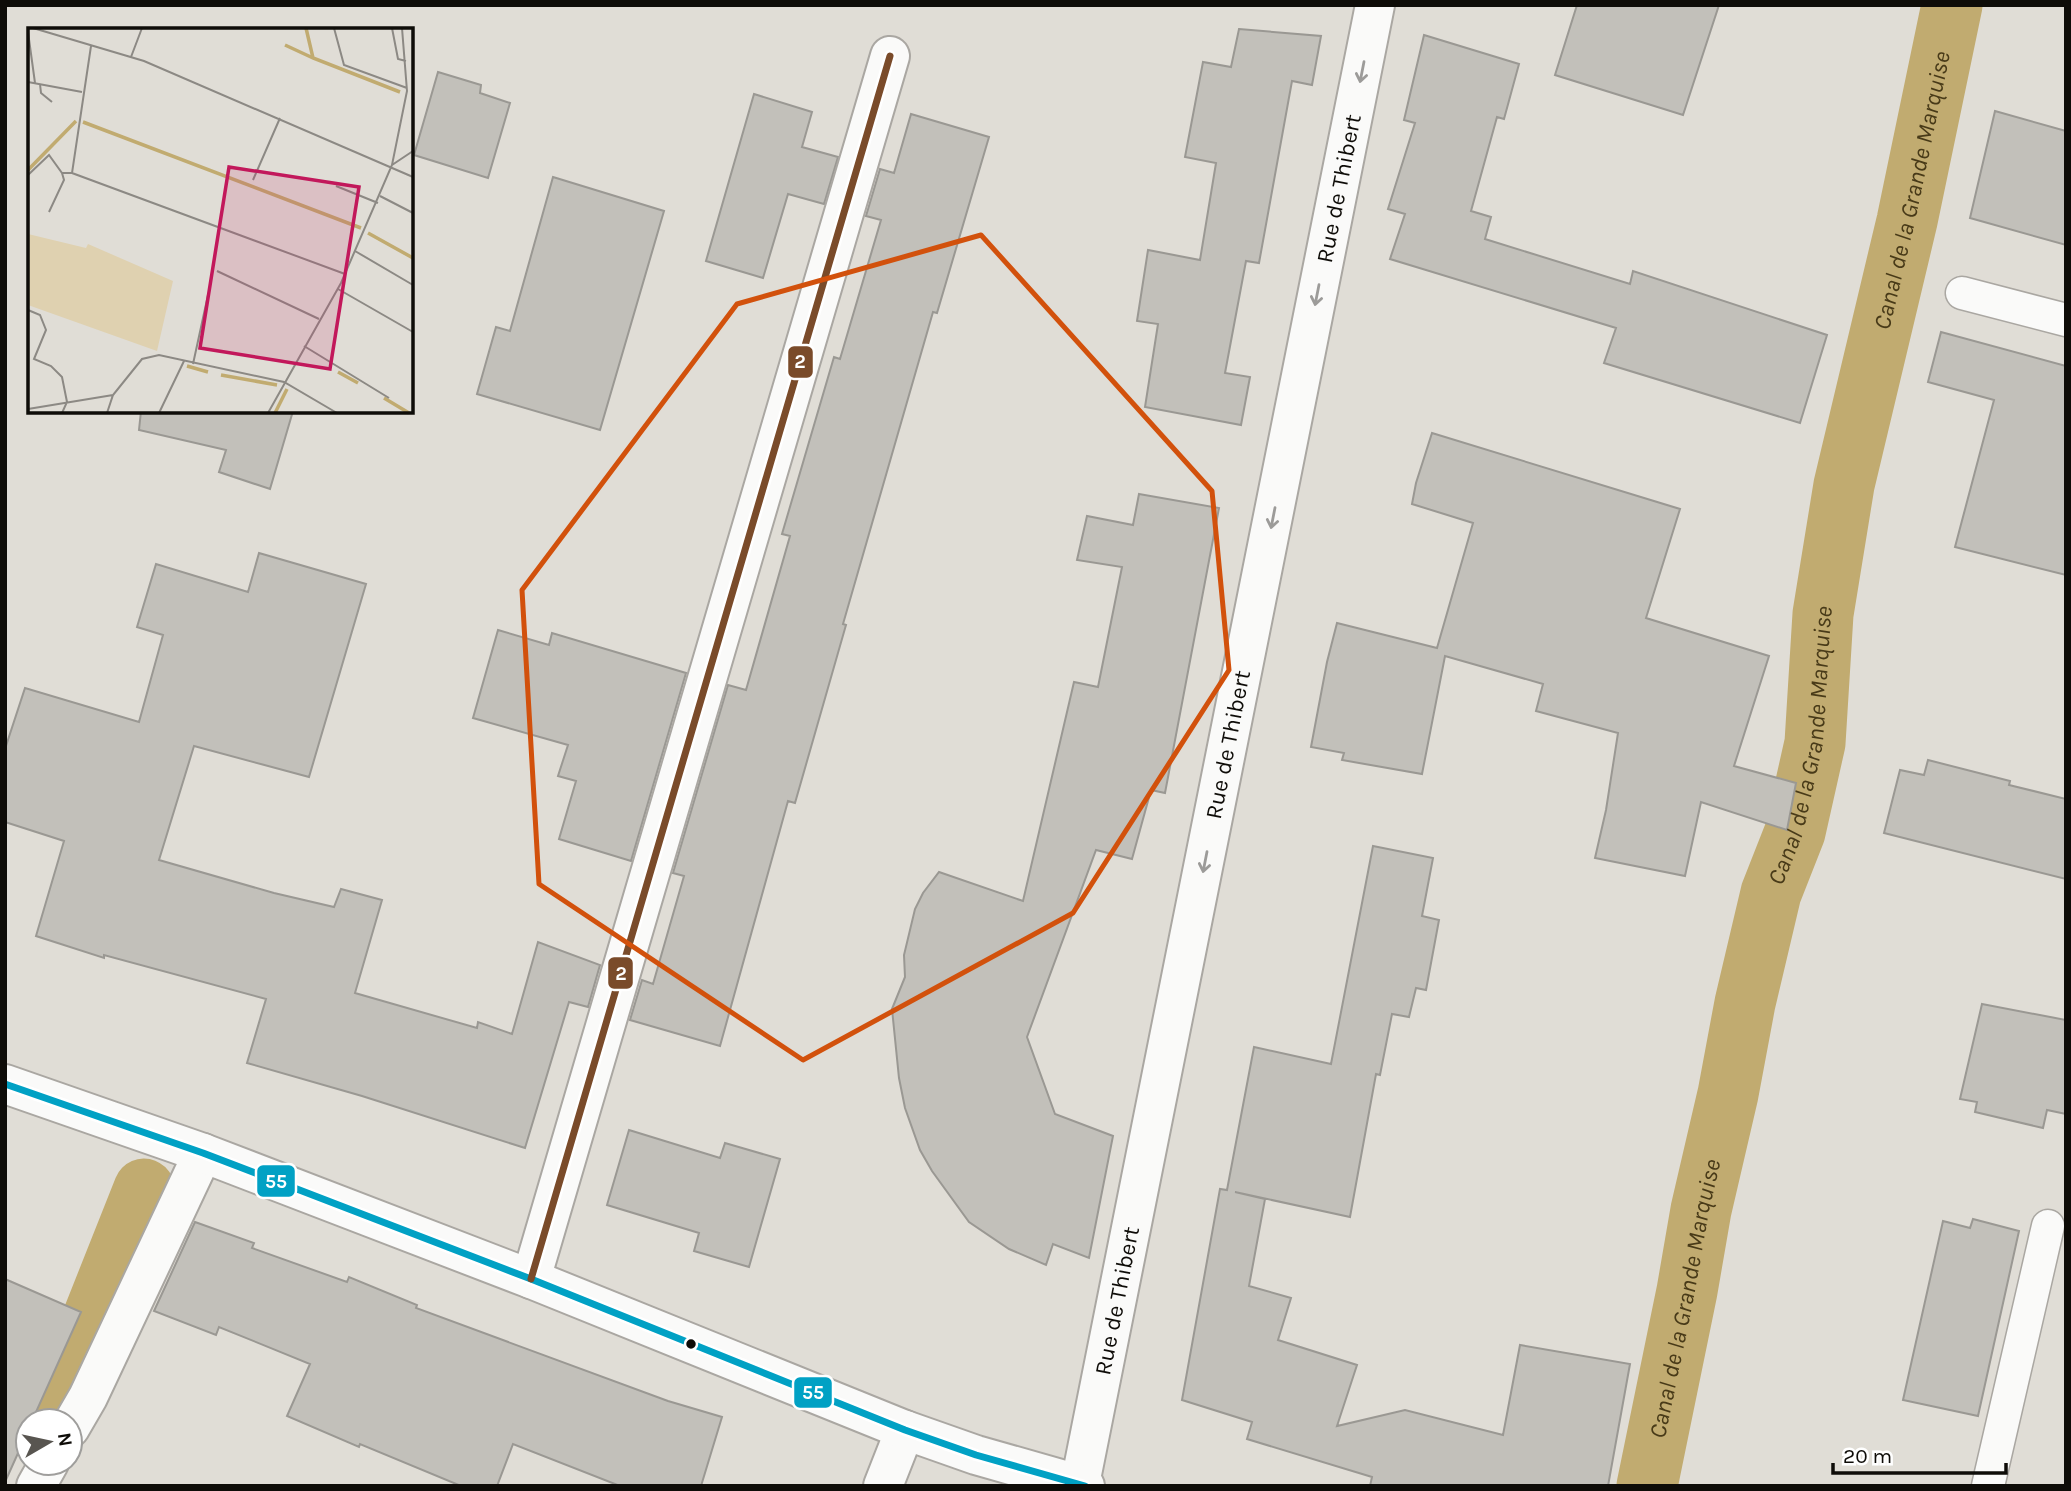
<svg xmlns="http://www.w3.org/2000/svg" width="2071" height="1491" viewBox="0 0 2071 1491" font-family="Karla,sans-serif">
	<rect width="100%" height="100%" fill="#e0ddd6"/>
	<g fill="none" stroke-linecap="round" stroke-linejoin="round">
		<g stroke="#c1ab70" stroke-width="61">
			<path d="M 63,1393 L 144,1189"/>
			<path id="s1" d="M 1647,1486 L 1687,1291 L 1701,1210 L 1728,1094 L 1745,1003 L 1771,893 L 1795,832 L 1815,743 L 1823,614 L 1844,485 L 1907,221 L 1952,5"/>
		</g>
	</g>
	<path fill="#c2c0ba" stroke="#9a9893" stroke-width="2" d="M 1577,5 L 1719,5 L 1683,115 L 1555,75 Z
		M 1239,29 L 1321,36 L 1312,85 L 1292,81 L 1259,263 L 1246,261 L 1225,373 L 1250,377 L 1241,425 L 1145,407 L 1158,324 L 1137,321 L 1148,250 L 1200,260 L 1216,163 L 1185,157 L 1203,62 L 1231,67 Z
		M 1424,35 L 1519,64 L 1504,119 L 1497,117 L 1471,211 L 1491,217 L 1485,239 L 1630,284 L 1633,271 L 1827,335 L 1800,423 L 1604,363 L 1616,328 L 1390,259 L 1405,214 L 1388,209 L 1415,123 L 1404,120 Z
		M 438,72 L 481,85 L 480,93 L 510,103 L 488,178 L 414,155 Z
		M 754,94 L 812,112 L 802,147 L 838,157 L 824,204 L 788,194 L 763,278 L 706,261 Z
		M 1995,111 L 2066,131 L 2066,245 L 1970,218 Z
		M 911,114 L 989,137 L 937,313 L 933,312 L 843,624 L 846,625 L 795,803 L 788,801 L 720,1046 L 630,1020 L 642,980 L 653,984 L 684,876 L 673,873 L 728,685 L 746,690 L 790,536 L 782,534 L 834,357 L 840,359 L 881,220 L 866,216 L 880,169 L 894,173 Z
		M 553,177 L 664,211 L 600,430 L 477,394 L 496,327 L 510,331 Z
		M 1941,332 L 2066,366 L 2066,575 L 1955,547 L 1994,400 L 1928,382 Z
		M 141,411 L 293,411 L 270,489 L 219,472 L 226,450 L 139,430 Z
		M 1432,433 L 1680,509 L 1646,618 L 1769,656 L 1734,766 L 1796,783 L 1787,830 L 1701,802 L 1685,876 L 1595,858 L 1606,810 L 1618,733 L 1536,711 L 1543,684 L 1445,656 L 1422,774 L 1342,760 L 1344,753 L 1311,747 L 1327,662 L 1337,623 L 1437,648 L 1473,523 L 1412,504 L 1416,483 Z
		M 1139,494 L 1219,508 L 1165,793 L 1151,790 L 1132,859 L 1096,850 L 1027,1037 L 1055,1114 L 1113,1136 L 1089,1258 L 1053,1244 L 1046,1265 L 1009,1249 L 969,1222 L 932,1171 L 920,1150 L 905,1108 L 899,1078 L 892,1009 L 905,977 L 904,955 L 915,909 L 923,893 L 939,872 L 1023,901 L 1074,682 L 1098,687 L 1122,567 L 1077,560 L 1087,516 L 1133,525 Z
		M 259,553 L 366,584 L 309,777 L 194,746 L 159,860 L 274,893 L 334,907 L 341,889 L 382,900 L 355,993 L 477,1028 L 478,1022 L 512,1034 L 538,942 L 600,965 L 588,1007 L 569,1002 L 525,1148 L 362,1096 L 247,1063 L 266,999 L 104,955 L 104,958 L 36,936 L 64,841 L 5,822 L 5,749 L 25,688 L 139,722 L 163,635 L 137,627 L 156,564 L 248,592 Z
		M 498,630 L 549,645 L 552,633 L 686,673 L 631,861 L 559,839 L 576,781 L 558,776 L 568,745 L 473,718 Z
		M 1928,760 L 2010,781 L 2009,785 L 2066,799 L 2066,879 L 1884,833 L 1900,770 L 1924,775 Z
		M 1373,846 L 1433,858 L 1422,916 L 1439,920 L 1426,990 L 1416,988 L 1409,1017 L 1392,1014 L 1380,1075 L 1376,1074 L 1350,1217 L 1235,1192 L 1265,1199 L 1249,1286 L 1291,1298 L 1278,1340 L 1357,1365 L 1337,1426 L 1405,1410 L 1503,1435 L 1520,1345 L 1630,1364 L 1608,1486 L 1370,1486 L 1372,1477 L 1247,1439 L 1252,1422 L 1182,1400 L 1220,1189 L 1227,1190 L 1254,1047 L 1331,1064 Z
		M 1982,1004 L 2066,1020 L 2066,1114 L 2047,1110 L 2043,1128 L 1975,1112 L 1977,1102 L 1960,1099 Z
		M 629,1130 L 720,1158 L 725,1143 L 780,1159 L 749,1267 L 694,1251 L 699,1233 L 607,1205 Z
		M 1973,1219 L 2019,1231 L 1978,1416 L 1903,1400 L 1943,1221 L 1970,1228 Z
		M 195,1222 L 254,1243 L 252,1248 L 347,1282 L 349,1277 L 417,1305 L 416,1308 L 668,1401 L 722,1417 L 701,1486 L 620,1486 L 513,1444 L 497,1486 L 461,1486 L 360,1444 L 359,1447 L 287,1416 L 310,1364 L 219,1327 L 216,1335 L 154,1311 Z
		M 5,1279 L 81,1312 L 32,1421 L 28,1421 L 28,1431 L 5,1482 Z"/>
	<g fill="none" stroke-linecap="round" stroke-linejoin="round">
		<defs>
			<path id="service" d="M 1962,293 L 2066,320
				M 1988,1486 L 2048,1226"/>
			<g id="minor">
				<path d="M 531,1279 L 890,56"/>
				<path d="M 70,1428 L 88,1397 L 203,1153"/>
				<path id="s2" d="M 1080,1484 L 1375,5"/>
				<path d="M 36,1486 L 49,1463"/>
				<path d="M 883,1486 L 905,1430"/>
			</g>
			<path id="tertiary" d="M 5,1084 L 203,1153 L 531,1279 L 905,1430 L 976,1455 L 1085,1486"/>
		</defs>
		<use href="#service" stroke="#aaa7a2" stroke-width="35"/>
		<use href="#minor" stroke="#aaa7a2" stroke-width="42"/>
		<use href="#tertiary" stroke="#aaa7a2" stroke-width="42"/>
		<use href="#service" stroke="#fafaf9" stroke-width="32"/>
		<use href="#minor" stroke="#fafaf9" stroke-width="38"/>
		<use href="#tertiary" stroke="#fafaf9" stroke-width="38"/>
		<defs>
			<path id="bus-1" d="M 5,1084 L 203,1153 L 531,1279 L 905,1430 L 976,1455 L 1085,1486"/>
			<path id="bus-2" d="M 531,1279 L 890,56"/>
		</defs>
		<use href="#bus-1" stroke="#fff" stroke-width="12"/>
		<use href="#bus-2" stroke="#fff" stroke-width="12"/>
		<use href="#bus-1" stroke="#01a1c4" stroke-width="7"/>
		<use href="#bus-2" stroke="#7a4b2a" stroke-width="7"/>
	</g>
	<defs><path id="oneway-shaft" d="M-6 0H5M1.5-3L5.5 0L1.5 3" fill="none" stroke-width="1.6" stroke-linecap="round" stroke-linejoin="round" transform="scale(1.75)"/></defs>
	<g stroke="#9c9b99">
		<use href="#oneway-shaft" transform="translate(1362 72) rotate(101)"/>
		<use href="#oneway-shaft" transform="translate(1317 295) rotate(101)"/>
		<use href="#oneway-shaft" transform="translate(1273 518) rotate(101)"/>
		<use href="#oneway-shaft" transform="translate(1205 862) rotate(101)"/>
	</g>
	<path fill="none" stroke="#d2510c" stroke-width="5" stroke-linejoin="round" d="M 981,235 L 1212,491 L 1229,670 L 1073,913 L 803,1060 L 539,884 L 522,590 L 737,304 Z"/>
	<circle fill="#0e0c08" stroke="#fff" stroke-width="2.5" cx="691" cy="1344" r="6"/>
	<g text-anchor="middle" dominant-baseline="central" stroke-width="6" stroke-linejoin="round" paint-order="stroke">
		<g font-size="23" fill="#0e0c08" stroke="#fff">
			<text stroke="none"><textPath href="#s2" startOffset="1321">Rue de Thibert</textPath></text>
			<text stroke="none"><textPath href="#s2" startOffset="754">Rue de Thibert</textPath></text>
			<text stroke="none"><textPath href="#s2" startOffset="187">Rue de Thibert</textPath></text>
		</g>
		<g font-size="24" font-style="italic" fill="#483a18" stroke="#fff">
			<text stroke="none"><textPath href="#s1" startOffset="1325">Canal de la Grande Marquise</textPath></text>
			<text stroke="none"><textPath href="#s1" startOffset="758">Canal de la Grande Marquise</textPath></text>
			<text stroke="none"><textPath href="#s1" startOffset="191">Canal de la Grande Marquise</textPath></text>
		</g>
	</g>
	<g transform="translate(28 28)">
		<rect width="385" height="385" fill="#e0ddd6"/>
		<path d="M 0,206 L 58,220 L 60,216 L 145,253 L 129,323 L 0,277 Z" fill="#dfd1b0"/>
		<path fill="none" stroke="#c1ab70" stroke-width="3.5" d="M 278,0 L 285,30 L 372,64M 257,17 L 285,30M 55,94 L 333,200M 0,142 L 48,93M 340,205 L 385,230M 159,338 L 180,344M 310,344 L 330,355M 193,347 L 249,357M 356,370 L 381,385M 247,385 L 259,361"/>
		<path fill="none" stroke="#8c8984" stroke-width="2" d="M 5,0 L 116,33 L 385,149M 306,0 L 316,37 L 379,60M 364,0 L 370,31 L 378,33M 0,4 L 7,55M 63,18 L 44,145 L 317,246M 103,29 L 114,0M 0,54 L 54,64M 12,56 L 13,65 L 24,74M 364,137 L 385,123M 0,147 L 21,127 L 34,145 L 44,145M 225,152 L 252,90M 308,158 L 350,175M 352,168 L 385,185M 21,184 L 36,152 L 34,145M 327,223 L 385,257M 189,243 L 291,291M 310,261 L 385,304M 0,282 L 12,287 L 18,302 L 6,331 L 23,338 L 34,349 L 39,374 L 34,385M 276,318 L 361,370M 165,336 L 180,267M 0,381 L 85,367M 79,385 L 85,367 L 114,331 L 131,327 L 256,354 L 309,385M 131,385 L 156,333M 240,385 L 313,255 L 364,137 L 379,63 L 374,0"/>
		<path fill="#c2185b" fill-opacity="0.15" stroke="#c2185b" stroke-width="3.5" d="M 201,139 L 331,159 L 302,341 L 172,320 Z"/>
		<rect width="385" height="385" fill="none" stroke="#0e0c08" stroke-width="3.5"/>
	</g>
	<g stroke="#fff" stroke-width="2.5">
		<rect x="787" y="345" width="27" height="34" rx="7" fill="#7a4b2a"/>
		<rect x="607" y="956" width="27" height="34" rx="7" fill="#7a4b2a"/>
		<rect x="256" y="1164" width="40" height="34" rx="7" fill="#01a1c4"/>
		<rect x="793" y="1376" width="40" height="33" rx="7" fill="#01a1c4"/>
	</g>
	<g font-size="19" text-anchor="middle" font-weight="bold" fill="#fff">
		<text x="800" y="368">2</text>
		<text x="621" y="980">2</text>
		<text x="276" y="1188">55</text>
		<text x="813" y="1399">55</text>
	</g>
	<rect width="2071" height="1491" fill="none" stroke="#0e0c08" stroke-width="14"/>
	<g transform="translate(49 1442) rotate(81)"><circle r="33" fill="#ffffff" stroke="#9f9e9c" stroke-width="2"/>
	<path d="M0-5L12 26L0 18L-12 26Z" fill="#585550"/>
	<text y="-10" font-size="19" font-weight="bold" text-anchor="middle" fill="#0e0c08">N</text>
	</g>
	<path d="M1833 1463v10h173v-10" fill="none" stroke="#0e0c08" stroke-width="3.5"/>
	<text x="1843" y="1463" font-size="21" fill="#0e0c08" stroke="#ffffff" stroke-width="5" paint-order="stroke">20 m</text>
</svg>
